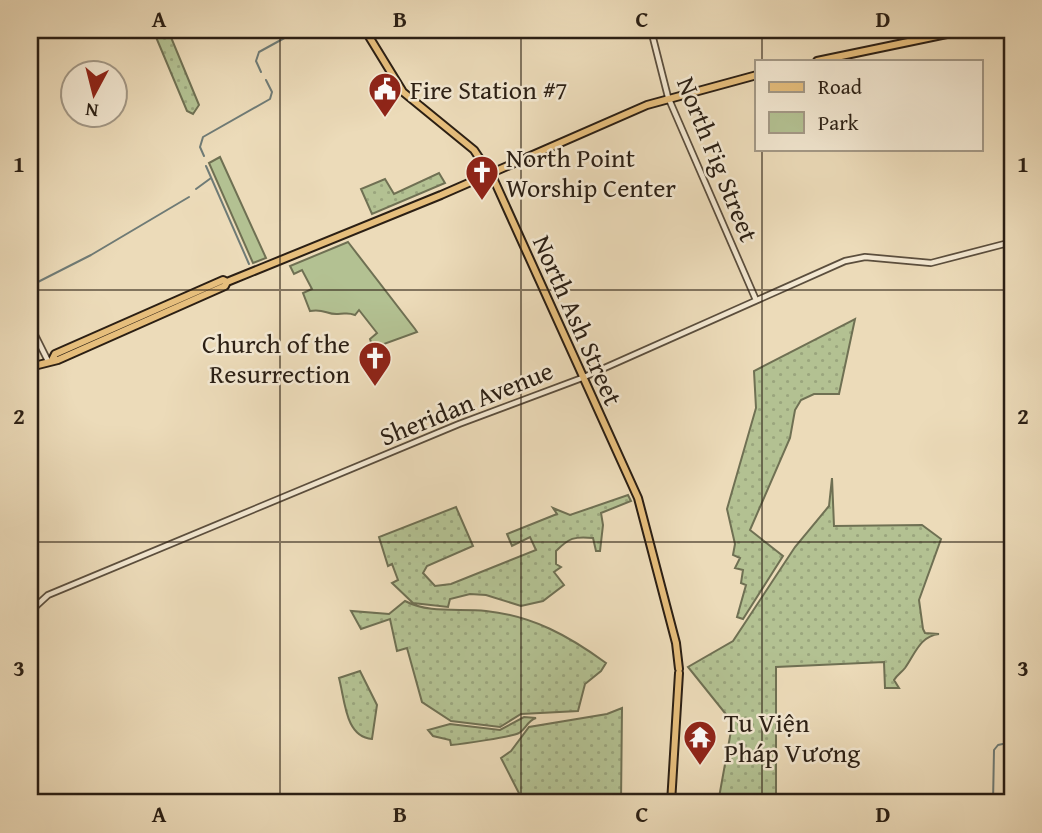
<svg xmlns="http://www.w3.org/2000/svg" width="1042" height="833" viewBox="0 0 1042 833" font-family="'Gentium Book Plus',serif">
	<defs>
		<pattern id="grass-dots" width="8" height="8" patternUnits="userSpaceOnUse" patternTransform="scale(1.75)"><rect width="8" height="8" fill="#b3c192"/><path d="M2 2h.1M6 6h.1" fill="none" stroke="#9aa57d" stroke-width="1.8" stroke-linecap="round"/></pattern>
	</defs>
	<rect width="100%" height="100%" fill="#ecdbb9"/>
	<filter id="stains"><feTurbulence type="fractalNoise" baseFrequency=".00286" numOctaves="4"/><feColorMatrix values="0 0 0 0 .2 0 0 0 0 .09 0 0 0 0 .02 0 0 0 .5 -.17"/></filter>
	<radialGradient id="worn" r=".72"><stop offset=".6" stop-color="#630" stop-opacity="0"/><stop offset="1" stop-color="#630" stop-opacity=".3"/></radialGradient>
	<path fill="url(#grass-dots)" stroke="#6f7053" stroke-width="2" d="M 153,30 L 168,30 L 199,105 L 193,114 L 187,111 Z
		M 439,173 L 445,183 L 372,214 L 361,189 L 385,179 L 394,194 Z
		M 855,319 L 839,394 L 814,394 L 801,400 L 795,410 L 790,438 L 750,530 L 783,556 L 743,619 L 737,617 L 746,585 L 741,583 L 743,570 L 735,568 L 740,558 L 733,555 L 735,544 L 727,509 L 756,408 L 754,371 Z
		M 832,478 L 834,526 L 922,525 L 941,539 L 919,600 L 923,629 L 925,633 L 939,634 C 920,636 915,654 905,668 C 902,672 897,675 894,680 L 899,688 L 885,688 L 884,662 L 776,667 L 776,803 L 718,803 L 731,731 L 729,718 L 688,667 L 733,641 L 795,547 L 829,506 Z
		M 628,495 L 631,501 L 601,513 L 603,525 L 600,551 L 596,551 L 593,538 C 574,536 569,538 556,551 L 556,564 L 561,567 L 554,572 L 564,585 L 543,601 L 521,606 L 486,595 L 470,594 L 450,599 L 448,607 L 413,603 L 392,583 L 398,580 L 392,564 L 388,566 L 379,537 L 456,507 L 473,546 L 427,566 L 423,573 L 435,586 L 451,584 L 536,550 L 530,537 L 512,546 L 507,534 L 557,514 L 553,508 L 570,515 Z
		M 405,601 C 430,614 459,608 486,611 C 533,616 569,636 606,663 L 601,671 L 585,684 L 578,711 L 521,714 L 500,727 L 451,721 L 422,702 L 407,648 L 397,651 L 390,619 L 361,629 L 351,611 L 389,614 Z
		M 360,671 L 377,705 L 372,739 C 345,737 345,700 339,678 Z
		M 622,708 L 621,803 L 524,803 L 501,758 L 511,751 L 529,727 L 607,714 Z
		M 524,717 L 536,718 C 527,721 526,729 519,733 C 511,737 462,744 451,745 L 450,740 L 433,736 L 428,730 L 450,724 L 500,730 Z"/>
	<path fill="#b3c192" stroke="#6f7053" stroke-width="2" d="M 220,157 L 266,258 L 253,263 L 209,163 Z
		M 348,242 L 415,329 L 417,332 L 373,348 L 370,339 L 377,333 L 359,310 L 355,315 C 347,312 346,314 338,314 C 327,315 324,308 310,311 L 303,293 L 312,289 L 302,270 L 294,274 L 290,266 Z"/>
	<g fill="none" stroke-linecap="round" stroke-linejoin="round">
		<path stroke="#6f7b76" stroke-width="2" d="M 261,72 L 256,61 L 259,52 L 299,30
			M 204,156 L 200,147 L 203,137 L 270,99 L 272,92 L 266,80
			M 206,166 L 249,264
			M 196,189 L 211,178
			M 30,286 L 91,255 L 189,197
			M 993,803 L 994,750 L 998,745 L 1012,742"/>
		<defs>
			<path id="minor" d="M 651,30 L 668,97 L 756,300
				M 30,325 L 48,361
				M 30,621 L 36,606 L 48,595 L 459,424 L 582,378 L 845,261 L 865,257 L 931,263 L 1012,242"/>
			<path id="major" d="M 365,30 L 403,92 L 474,150 L 494,180 L 638,498 L 676,643 L 679,669
				M 817,61 L 966,30
				M 52,360 L 55,354 L 223,280 L 227,282 L 441,195 L 647,105 L 757,75
				M 30,367 L 58,360 L 225,286 L 227,282
				M 671,803 L 679,673"/>
		</defs>
		<use href="#minor" stroke="#5b4e3d" stroke-width="8"/>
		<use href="#major" stroke="#2b1f14" stroke-width="10"/>
		<use href="#minor" stroke="#f3e8d2" stroke-width="4.5"/>
		<use href="#major" stroke="#e6be7c" stroke-width="6"/>
	</g>
	<path fill="none" stroke="#2b1f14" stroke-width="2" stroke-opacity="0.55" d="M 280,30 L 280,803M 521,30 L 521,803M 762,30 L 762,61M 762,149 L 762,803M 30,290 L 1012,290M 30,542 L 1012,542"/>
	<defs>
		<symbol id="civic-pin" viewBox="-11 -11 22 30"><path d="M0 17L-7.5 6A9.5 9.5 0 1 1 7.5 6Z" fill="#8f2418" stroke="#f3e8d2"/><path d="M-.6-6.5H3V-4.5H.6V-3L4-1V1h2V6H-6V1h2V-1L-.6-3ZM-1.2 2.5V6h2.4V2.5Z" fill="#fff"/></symbol>
		<symbol id="church-pin" viewBox="-11 -11 22 30"><path d="M0 17L-7.5 6A9.5 9.5 0 1 1 7.5 6Z" fill="#8f2418" stroke="#f3e8d2"/><path d="M-1.2-6h2.4v3.5h3.3v2.4h-3.3V6h-2.4V-.1h-3.3v-2.4h3.3Z" fill="#fff"/></symbol>
		<symbol id="temple-pin" viewBox="-11 -11 22 30"><path d="M0 17L-7.5 6A9.5 9.5 0 1 1 7.5 6Z" fill="#8f2418" stroke="#f3e8d2"/><path d="M0-6L5-2H3V0L6.5 2.5H4V6H1.5V3h-3V6H-4V2.5H-6.5L-3 0V-2H-5Z" fill="#fff"/></symbol>
	</defs>
	<g fill-rule="evenodd">
		<use href="#civic-pin" x="366" y="70" width="38" height="52"/>
		<use href="#church-pin" x="463" y="153" width="38" height="52"/>
		<use href="#church-pin" x="356" y="339" width="38" height="52"/>
		<use href="#temple-pin" x="681" y="718" width="38" height="52"/>
	</g>
	<g text-anchor="middle" dominant-baseline="central" stroke-width="5" stroke-linejoin="round" paint-order="stroke">
		<g font-size="26" fill="#2b1f14" stroke="#f3e8d2" text-anchor="start">
			<text x="410" y="89">Fire Station #7</text>
			<text x="506" y="157">North Point<tspan x="506" dy="30">Worship Center</tspan></text>
			<text x="350" y="343" text-anchor="end">Church of the<tspan x="350" dy="30">Resurrection</tspan></text>
			<text x="724" y="722">Tu Viện<tspan x="724" dy="30">Pháp Vương</tspan></text>
		</g>
		<g font-size="26" fill="#2b1f14" stroke="#f3e8d2">
			<text transform="translate(718 159) rotate(68)">North Fig Street</text>
			<text transform="translate(578 320) rotate(66)">North Ash Street</text>
			<text transform="translate(466 403) rotate(-22)">Sheridan Avenue</text>
		</g>
	</g>
	<rect width="1042" height="833" fill="none" stroke="#ecdbb9" stroke-width="77"/>
	<rect x="755" y="60" width="228" height="91" fill="#f3e8d2" stroke="#a39886" stroke-width="2"/>
	<rect x="769" y="82" width="35" height="10" fill="#e6be7c" stroke="#a39886" stroke-width="2"/>
	<text x="818" y="94" font-size="21" fill="#2b1f14">Road</text>
	<rect x="769" y="112" width="35" height="21" fill="#b3c192" stroke="#a39886" stroke-width="2"/>
	<text x="818" y="130" font-size="21" fill="#2b1f14">Park</text>
	<g transform="translate(94 94) rotate(187)"><circle r="33" fill="#f3e8d2" stroke="#a39886" stroke-width="2"/>
	<path d="M0-5L12 26L0 18L-12 26Z" fill="#8f2418"/>
	<text y="-10" font-size="19" font-weight="bold" text-anchor="middle" fill="#2b1f14">N</text>
	</g>
	<rect x="38" y="38" width="966" height="756" fill="none" stroke="#2b1f14" stroke-width="2.5"/>
	<g font-size="23" text-anchor="middle" font-weight="bold" fill="#2b1f14">
		<text x="159" y="27">A</text>
		<text x="400" y="27">B</text>
		<text x="642" y="27">C</text>
		<text x="883" y="27">D</text>
		<text x="19" y="172">1</text>
		<text x="1023" y="172">1</text>
		<text x="19" y="424">2</text>
		<text x="1023" y="424">2</text>
		<text x="19" y="676">3</text>
		<text x="1023" y="676">3</text>
		<text x="159" y="822">A</text>
		<text x="400" y="822">B</text>
		<text x="642" y="822">C</text>
		<text x="883" y="822">D</text>
	</g>
	<rect width="100%" height="100%" filter="url(#stains)"/>
	<rect width="100%" height="100%" fill="url(#worn)"/>
</svg>
